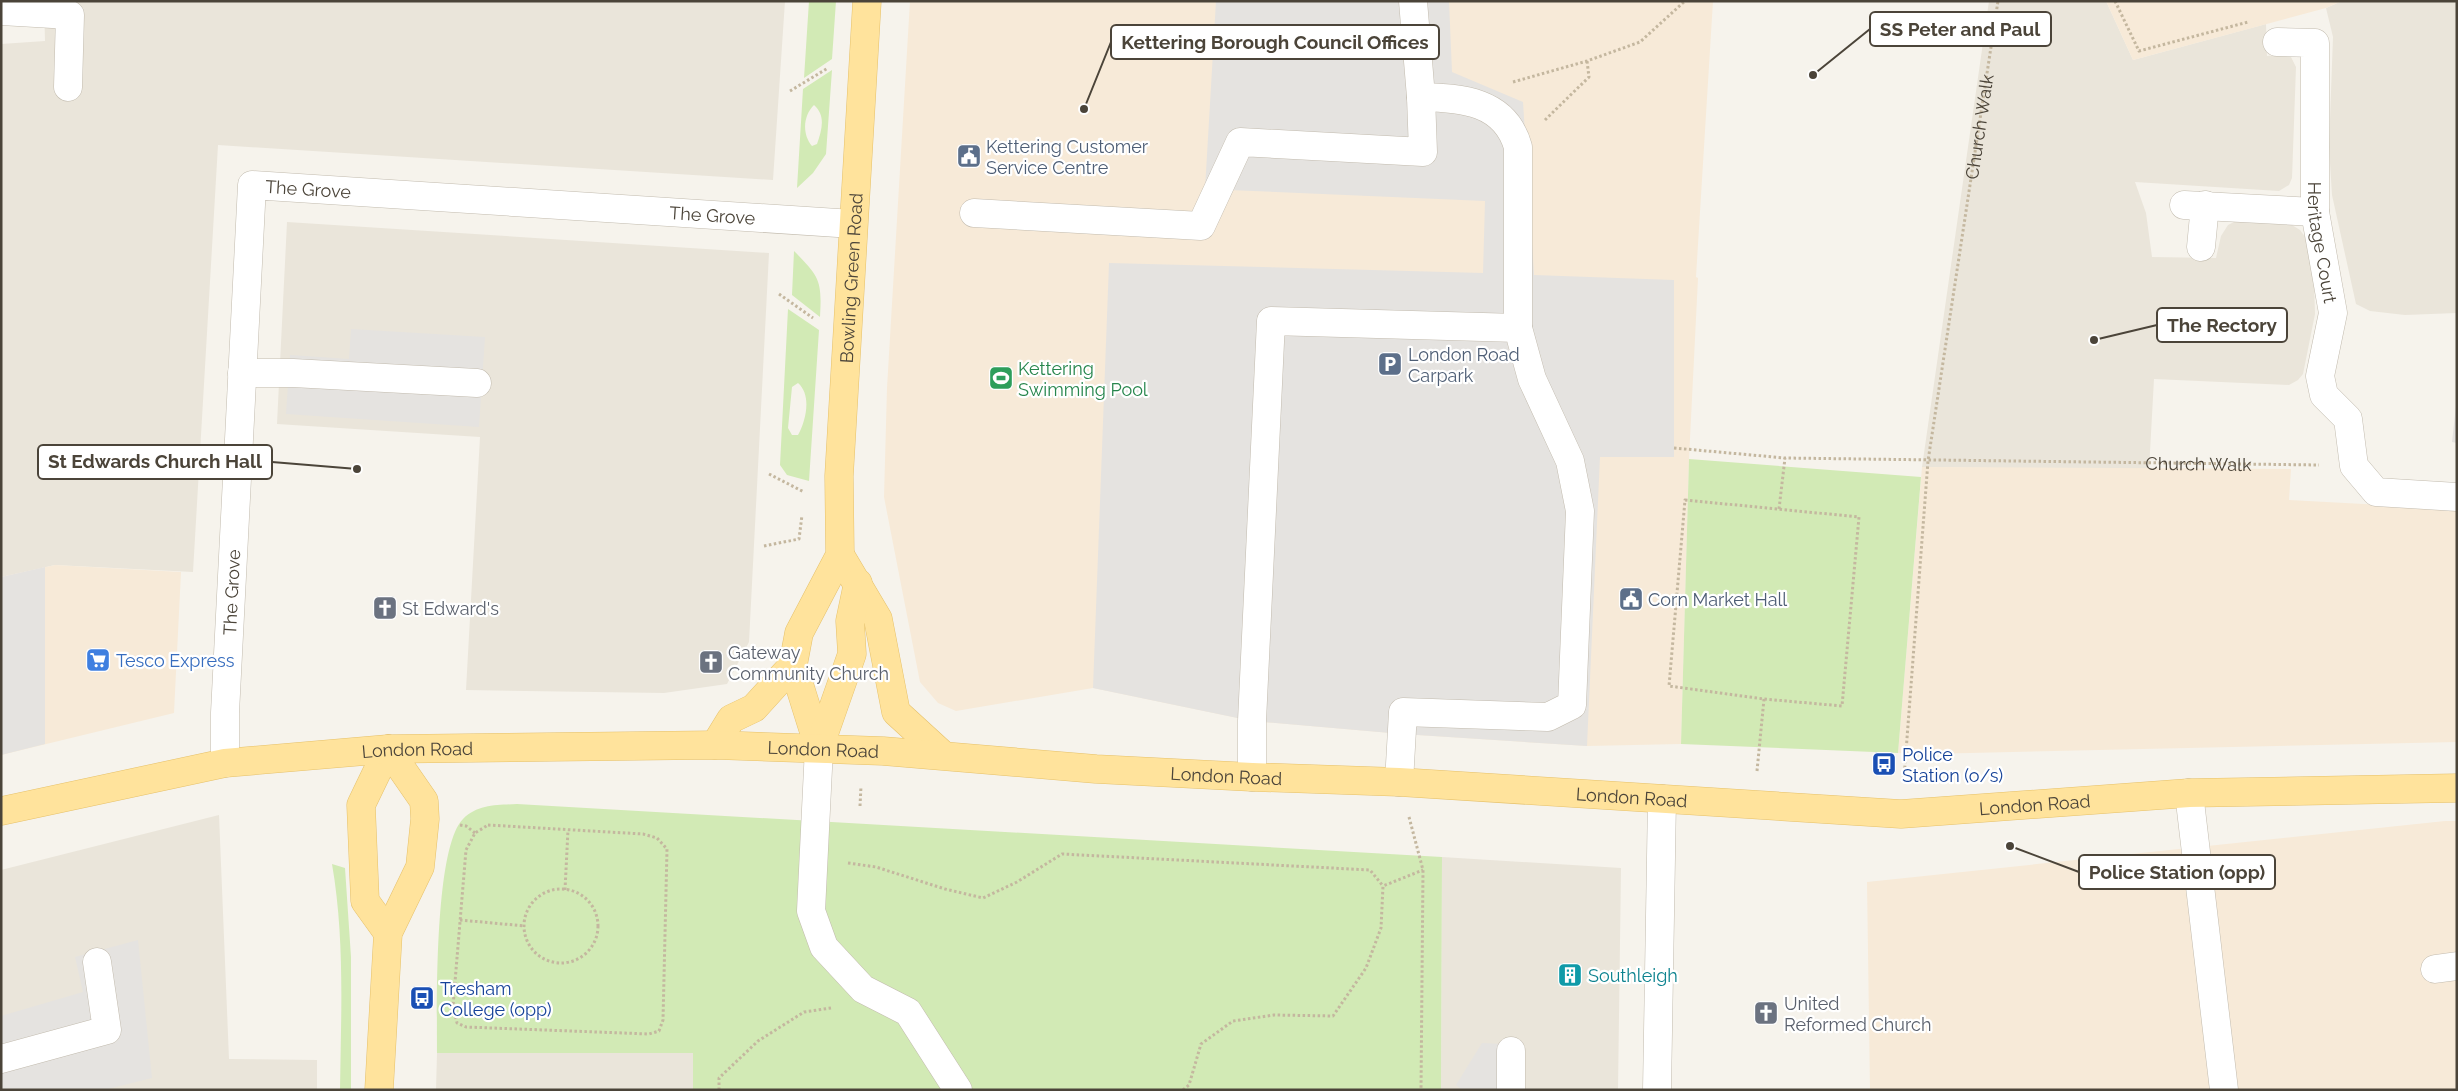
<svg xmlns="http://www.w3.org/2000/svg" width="2458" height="1091" viewBox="0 0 2458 1091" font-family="Raleway,sans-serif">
	<rect width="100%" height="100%" fill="#f6f3ec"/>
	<path fill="#eae5da" d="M 44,1 L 785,1 L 773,180 L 218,145 L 193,572 L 55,565 L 1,577 L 1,44 L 45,41 Z
		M 1989,1 L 2106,1 L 2133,60 L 2266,24 L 2267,56 L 2285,54 L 2291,57 L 2296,67 L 2292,178 L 2289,185 L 2279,191 L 2135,182 L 2146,213 L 2152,257 L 2216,258 L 2221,236 L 2228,225 L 2236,221 L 2292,225 L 2300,230 L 2306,238 L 2314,282 L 2315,314 L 2303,374 L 2298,380 L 2289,385 L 2154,379 L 2149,470 L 1922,467 Z
		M 2342,1 L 2457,1 L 2457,313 L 2405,315 L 2370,311 L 2356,304 L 2332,195 L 2329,147 L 2333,37 L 2326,8 Z
		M 287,222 L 769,253 L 749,642 L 727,684 L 664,693 L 466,690 L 480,437 L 277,424 Z
		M 219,815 L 229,1059 L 317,1060 L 317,1090 L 1,1090 L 1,870 Z
		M 1442,857 L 1621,868 L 1618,1090 L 1441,1090 Z
		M 437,1053 L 693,1053 L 693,1090 L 436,1090 Z"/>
	<path fill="#f7ead8" d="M 910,1 L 1713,1 L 1696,277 L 1698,278 L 1689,459 L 1681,744 L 1587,746 L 1402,734 L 1252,721 L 1093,688 L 956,711 L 938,703 L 920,682 L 884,497 L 887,388 Z
		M 2106,1 L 2342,1 L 2326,8 L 2133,60 Z
		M 1922,467 L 2291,469 L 2289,500 L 2457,509 L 2457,742 L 1927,754 L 1898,753 Z
		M 55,565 L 181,572 L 174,713 L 1,755 L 1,577 Z
		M 2445,821 L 2457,821 L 2457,1090 L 1870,1090 L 1867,882 Z"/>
	<path fill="#d2eab5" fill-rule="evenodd" d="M 809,1 L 836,1 L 832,59 L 804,78 Z
		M 832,70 L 826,154 L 813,173 L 797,188 L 803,89 ZM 814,105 C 826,116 822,129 817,144 L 812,146 C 802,134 803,116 814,105 Z
		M 794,251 C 820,277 822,281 820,317 L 792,295 Z
		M 788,309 L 819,330 L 809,481 L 787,475 L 780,465 ZM 798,383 C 812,395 806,421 798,435 L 792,435 L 788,428 L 792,387 Z
		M 1689,459 L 1921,477 L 1898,753 L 1681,744 Z
		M 517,804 L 1442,857 L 1441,1090 L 693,1090 L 693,1053 L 437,1053 C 437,1008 434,848 463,819 C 478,804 497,805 517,804 Z
		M 332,864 L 345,868 L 351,957 L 351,1090 L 340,1090 C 341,1014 345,939 332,864 Z"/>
	<path fill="#e5e3e0" d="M 1216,1 L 1449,1 L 1452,72 L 1523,102 L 1534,275 L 1674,280 L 1674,457 L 1600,457 L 1587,746 L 1402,734 L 1252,721 L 1093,688 L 1109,263 L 1483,273 L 1485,201 L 1205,189 Z
		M 351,329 L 485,337 L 479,427 L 286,414 L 290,355 L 349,359 Z
		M 2457,397 L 2457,443 L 2452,442 Z
		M 45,567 L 45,744 L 1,755 L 1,577 Z
		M 138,940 L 152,1078 L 104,1090 L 1,1090 L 1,1016 L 83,992 L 75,957 Z
		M 1482,1043 L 1523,1045 L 1523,1090 L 1462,1090 L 1456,1085 Z"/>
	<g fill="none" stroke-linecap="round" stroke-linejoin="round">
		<defs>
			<g id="minor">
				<path d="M 1413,1 L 1421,97 C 1462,98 1505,101 1518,147 L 1518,328"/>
				<path d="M 1,11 L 70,15 L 68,87"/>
				<path id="s3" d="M 2277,42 L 2315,43 L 2315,212 L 2333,313 L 2320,376 L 2324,395 L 2348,419 L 2354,466 L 2376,492 L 2457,497"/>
				<path d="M 2184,205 L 2315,212"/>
				<path d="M 974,213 L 1201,226 L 1240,142 L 1423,152 L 1421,97"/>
				<path d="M 2201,247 L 2205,205"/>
				<path d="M 242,373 L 293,373 L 477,383"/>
				<path d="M 819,748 L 811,911 L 824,947 L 863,989 L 908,1012 L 958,1090"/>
				<path id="s4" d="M 225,763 L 225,713 L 252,185 L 853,224"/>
				<path d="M 1252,777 L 1252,721 L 1271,321 L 1518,328 L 1532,379 L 1570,461 L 1580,511 L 1572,705 L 1548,717 L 1403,712 L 1399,782"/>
				<path d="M 2189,793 L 2224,1090"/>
				<path d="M 2435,969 L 2457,966"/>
				<path d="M 1,1059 L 107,1030 L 97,962"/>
				<path d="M 1511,1090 L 1511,1051"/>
				<path d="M 1657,1090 L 1662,799"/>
			</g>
			<g id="major">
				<path d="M 840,555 L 878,619 L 896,712 L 943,755"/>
				<path d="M 715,745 L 731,719 L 754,708 L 793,665"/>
				<path id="s5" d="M 819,748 L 793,665 L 799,633 L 840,555 L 839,476 L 867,1"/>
				<path d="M 819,748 L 852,654 L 850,621 L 858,583"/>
				<path d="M 388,749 L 361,805 L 365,901 L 388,933"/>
				<path id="s6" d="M 1,811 L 225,763 L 388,749 L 715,745 L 883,751 L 1096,769 L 1252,777 L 1399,782 L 1901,814 L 2189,793 L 2457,788"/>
				<path d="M 379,1090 L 388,933 L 420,867 L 425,819 L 424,801 L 388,749"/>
			</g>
		</defs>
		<use href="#minor" stroke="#c2bbae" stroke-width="29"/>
		<use href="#major" stroke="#e6c16a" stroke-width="29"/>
		<g stroke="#c4b79f" stroke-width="3" stroke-dasharray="2.5 2.5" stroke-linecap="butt">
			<path d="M 2115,1 L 2139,51 L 2248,22"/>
			<path d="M 1513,82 L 1587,61 L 1640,42 L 1685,1"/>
			<path d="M 790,91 L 828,68"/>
			<path d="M 1545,120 L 1589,77 L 1587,61"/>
			<path d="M 779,294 L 813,318"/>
			<path id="s1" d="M 1674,448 L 1785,458 L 2319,465"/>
			<path d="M 769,474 L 804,492"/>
			<path d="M 1685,500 L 1859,517 L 1842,706 L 1764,699 L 1669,686 Z"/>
			<path d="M 1779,509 L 1785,458"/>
			<path d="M 764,546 L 799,539 L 802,515"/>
			<path d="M 1757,771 L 1764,699"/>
			<path id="s2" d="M 1904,778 L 1928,461 L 1998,1"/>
			<path d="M 860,806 L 861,786"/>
			<path d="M 1409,817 L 1423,870 L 1421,1090"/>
			<path d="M 460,825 L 466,826 L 475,833"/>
			<path d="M 488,825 L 643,834 L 657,838 L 667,849 L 663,1020 L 659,1031 L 649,1034 L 466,1027 L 457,1023 L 453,1006 L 466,850 L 475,833 Z"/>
			<path d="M 848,863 L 876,867 L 945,889 L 983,898 L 1017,882 L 1062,854 L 1370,870 L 1383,886"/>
			<circle cx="561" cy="926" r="37"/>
			<path d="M 565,890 L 568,830"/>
			<path d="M 460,920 L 525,926"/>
			<path d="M 719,1090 L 719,1078 L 758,1041 L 804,1012 L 831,1008"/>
			<path d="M 1183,1090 L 1189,1085 L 1201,1044 L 1233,1021 L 1274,1015 L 1333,1016 L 1366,968 L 1381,928 L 1383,886 L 1423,870"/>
		</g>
		<use href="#minor" stroke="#fff" stroke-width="28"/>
		<use href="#major" stroke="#ffe39c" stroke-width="28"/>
	</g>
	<defs>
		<symbol id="civic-square" viewBox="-11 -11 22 22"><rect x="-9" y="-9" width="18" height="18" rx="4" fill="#5c6f8a" stroke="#fff"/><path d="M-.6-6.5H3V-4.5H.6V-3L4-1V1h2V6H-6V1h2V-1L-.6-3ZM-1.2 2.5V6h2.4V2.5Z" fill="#fff"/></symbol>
		<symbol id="parking-square" viewBox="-11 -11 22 22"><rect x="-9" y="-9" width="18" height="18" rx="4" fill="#5c6f8a" stroke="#fff"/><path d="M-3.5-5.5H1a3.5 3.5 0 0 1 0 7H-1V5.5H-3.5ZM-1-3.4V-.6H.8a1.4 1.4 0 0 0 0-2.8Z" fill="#fff"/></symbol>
		<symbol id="stadium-square" viewBox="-11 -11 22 22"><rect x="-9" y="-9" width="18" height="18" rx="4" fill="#2e9e5b" stroke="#fff"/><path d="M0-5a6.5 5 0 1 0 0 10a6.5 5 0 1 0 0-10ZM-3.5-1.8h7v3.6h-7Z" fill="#fff"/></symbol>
		<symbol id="church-square" viewBox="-11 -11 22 22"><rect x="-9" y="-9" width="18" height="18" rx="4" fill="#6b7280" stroke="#fff"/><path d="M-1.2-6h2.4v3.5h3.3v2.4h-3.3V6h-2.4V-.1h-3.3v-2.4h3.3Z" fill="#fff"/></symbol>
		<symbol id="supermarket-square" viewBox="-11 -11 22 22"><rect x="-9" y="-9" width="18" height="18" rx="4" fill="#3f7fe0" stroke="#fff"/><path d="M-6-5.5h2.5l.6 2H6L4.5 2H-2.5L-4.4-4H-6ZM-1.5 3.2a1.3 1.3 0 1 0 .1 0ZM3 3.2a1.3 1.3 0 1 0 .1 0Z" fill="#fff"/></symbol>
		<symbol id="bus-square" viewBox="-11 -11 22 22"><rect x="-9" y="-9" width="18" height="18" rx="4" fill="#1a4fb4" stroke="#fff"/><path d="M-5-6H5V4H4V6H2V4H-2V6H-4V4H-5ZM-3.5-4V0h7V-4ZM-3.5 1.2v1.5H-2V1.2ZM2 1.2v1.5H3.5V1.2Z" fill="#fff"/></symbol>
		<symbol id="building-square" viewBox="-11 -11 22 22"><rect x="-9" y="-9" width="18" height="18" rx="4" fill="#0f9aa8" stroke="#fff"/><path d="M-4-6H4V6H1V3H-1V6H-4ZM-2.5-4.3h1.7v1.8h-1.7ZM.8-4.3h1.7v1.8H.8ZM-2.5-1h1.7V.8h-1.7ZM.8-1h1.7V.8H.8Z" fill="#fff"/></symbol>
	</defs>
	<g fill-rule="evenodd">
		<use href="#civic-square" x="955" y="142" width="28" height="28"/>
		<use href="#parking-square" x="1376" y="350" width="28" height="28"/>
		<use href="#stadium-square" x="987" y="364" width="28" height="28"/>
		<use href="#civic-square" x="1617" y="585" width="28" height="28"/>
		<use href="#church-square" x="371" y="594" width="28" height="28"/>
		<use href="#supermarket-square" x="84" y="646" width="28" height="28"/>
		<use href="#church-square" x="697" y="648" width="28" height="28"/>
		<use href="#bus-square" x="1870" y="750" width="28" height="28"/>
		<use href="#building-square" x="1556" y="961" width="28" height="28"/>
		<use href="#bus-square" x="408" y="984" width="28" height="28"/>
		<use href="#church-square" x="1752" y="999" width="28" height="28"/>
	</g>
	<g text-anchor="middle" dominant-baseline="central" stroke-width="4.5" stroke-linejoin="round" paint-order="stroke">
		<g font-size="18" fill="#4b4439" stroke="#fff">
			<text stroke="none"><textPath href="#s2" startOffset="656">Church Walk</textPath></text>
			<text stroke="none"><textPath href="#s4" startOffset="635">The Grove</textPath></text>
			<text stroke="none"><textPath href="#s4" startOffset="1040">The Grove</textPath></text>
			<text stroke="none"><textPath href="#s3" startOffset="238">Heritage Court</textPath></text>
			<text stroke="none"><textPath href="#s5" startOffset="485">Bowling Green Road</textPath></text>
			<text stroke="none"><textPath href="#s1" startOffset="525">Church Walk</textPath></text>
			<text stroke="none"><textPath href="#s4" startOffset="171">The Grove</textPath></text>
			<text stroke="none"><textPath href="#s6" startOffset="828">London Road</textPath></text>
			<text stroke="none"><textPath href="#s6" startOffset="422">London Road</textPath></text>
			<text stroke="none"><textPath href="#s6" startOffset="1232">London Road</textPath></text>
			<text stroke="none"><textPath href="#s6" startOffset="1638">London Road</textPath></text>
			<text stroke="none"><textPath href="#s6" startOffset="2042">London Road</textPath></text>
		</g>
		<g font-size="18" fill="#4e5e75" stroke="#fff" text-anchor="start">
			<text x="986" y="146">Kettering Customer<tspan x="986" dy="21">Service Centre</tspan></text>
			<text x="1408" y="354">London Road<tspan x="1408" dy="21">Carpark</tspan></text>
			<text x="1648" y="599">Corn Market Hall</text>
		</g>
		<g font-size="18" fill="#27864d" stroke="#fff" text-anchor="start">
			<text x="1018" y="368">Kettering<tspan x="1018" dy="21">Swimming Pool</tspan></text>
		</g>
		<g font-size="18" fill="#5b616d" stroke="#fff" text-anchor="start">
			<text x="402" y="608">St Edward's</text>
			<text x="728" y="652">Gateway<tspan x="728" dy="21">Community Church</tspan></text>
			<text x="1784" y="1003">United<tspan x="1784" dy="21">Reformed Church</tspan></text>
		</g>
		<g font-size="18" fill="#366cbe" stroke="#fff" text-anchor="start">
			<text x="116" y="660">Tesco Express</text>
		</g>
		<g font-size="18" fill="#164399" stroke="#fff" text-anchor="start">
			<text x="1902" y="754">Police<tspan x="1902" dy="21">Station (o/s)</tspan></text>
			<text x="440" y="988">Tresham<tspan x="440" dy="21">College (opp)</tspan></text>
		</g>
		<g font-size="18" fill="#0d838f" stroke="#fff" text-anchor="start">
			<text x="1588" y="975">Southleigh</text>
		</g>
	</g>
	<path fill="none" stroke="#4b4439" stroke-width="2" d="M1813 75L1870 29M1084 109L1111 42M2094 340L2157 325M357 469L272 462M2010 846L2079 872"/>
	<g fill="#4b4439" stroke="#fff" stroke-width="2">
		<circle cx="1813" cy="75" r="5"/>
		<circle cx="1084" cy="109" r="5"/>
		<circle cx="2094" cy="340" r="5"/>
		<circle cx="357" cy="469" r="5"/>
		<circle cx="2010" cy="846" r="5"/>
	</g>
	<g fill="#fff" stroke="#4b4439" stroke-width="2">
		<rect x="1870" y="12" width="181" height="34" rx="5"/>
		<rect x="1111" y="25" width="328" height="34" rx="5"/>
		<rect x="2157" y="308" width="130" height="34" rx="5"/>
		<rect x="38" y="445" width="234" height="34" rx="5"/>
		<rect x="2079" y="855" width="196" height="34" rx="5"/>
	</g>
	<g font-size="19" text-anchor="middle" font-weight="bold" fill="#4b4439">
		<text x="1960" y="36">SS Peter and Paul</text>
		<text x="1275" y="49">Kettering Borough Council Offices</text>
		<text x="2222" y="332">The Rectory</text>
		<text x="155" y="468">St Edwards Church Hall</text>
		<text x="2177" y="879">Police Station (opp)</text>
	</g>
	<rect width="2458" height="1091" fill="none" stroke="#4b4439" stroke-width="5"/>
</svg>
